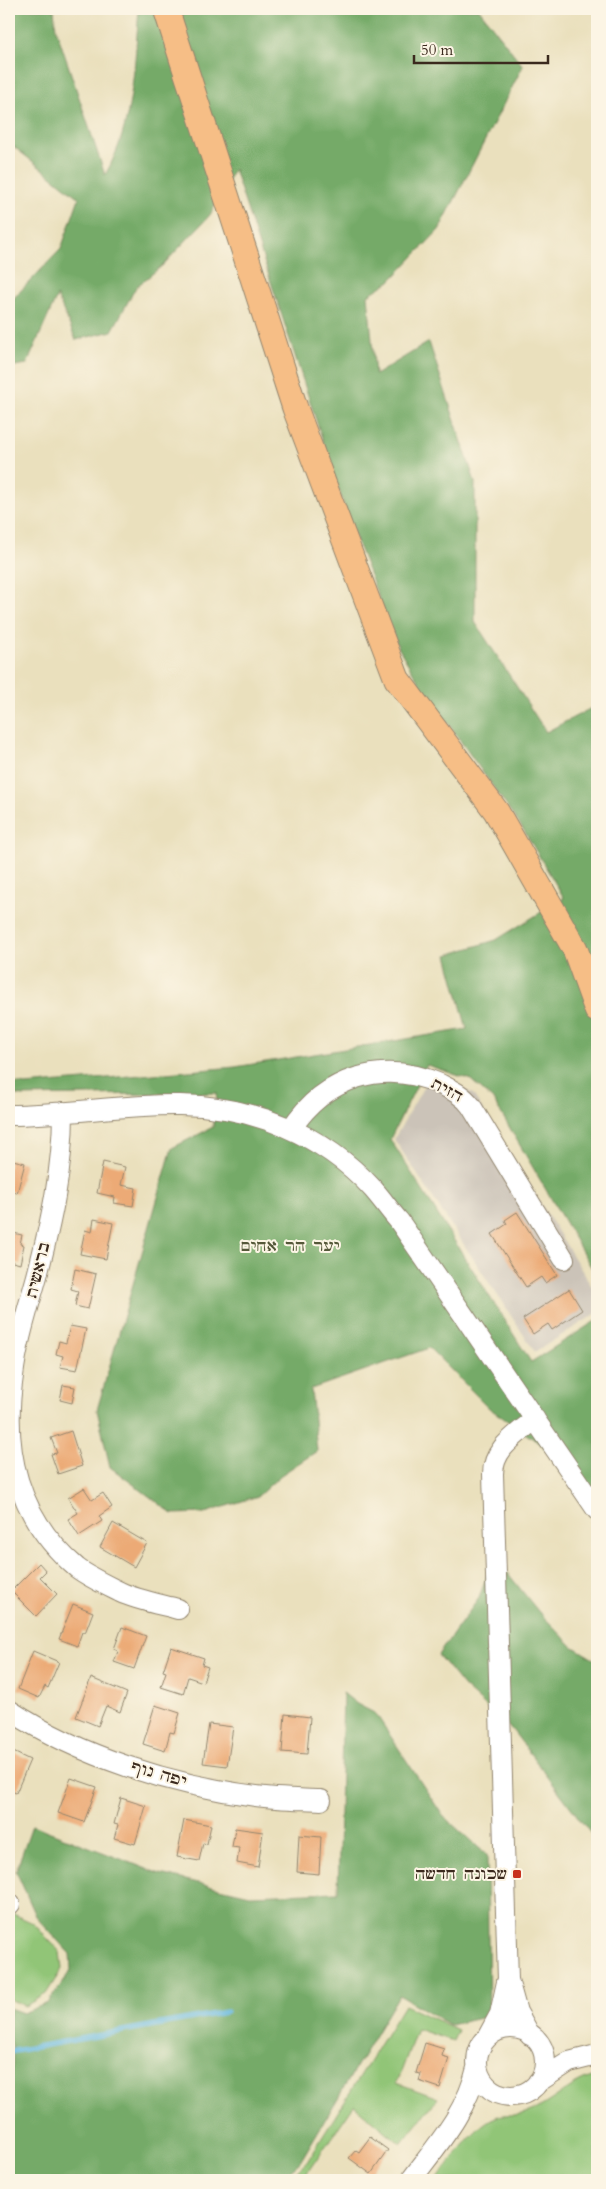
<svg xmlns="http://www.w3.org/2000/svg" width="606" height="2189" viewBox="0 0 606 2189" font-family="Cardo,'Frank Ruhl Libre',serif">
	<rect width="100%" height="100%" fill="#fcf5e5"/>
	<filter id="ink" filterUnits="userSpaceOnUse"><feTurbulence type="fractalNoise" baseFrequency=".02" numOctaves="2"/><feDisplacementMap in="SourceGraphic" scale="10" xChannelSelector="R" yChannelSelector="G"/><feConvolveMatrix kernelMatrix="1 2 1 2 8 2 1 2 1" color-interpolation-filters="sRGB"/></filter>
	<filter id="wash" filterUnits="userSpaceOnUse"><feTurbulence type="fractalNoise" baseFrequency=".0096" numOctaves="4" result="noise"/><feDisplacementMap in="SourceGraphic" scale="20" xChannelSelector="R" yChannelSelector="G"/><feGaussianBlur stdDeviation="1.12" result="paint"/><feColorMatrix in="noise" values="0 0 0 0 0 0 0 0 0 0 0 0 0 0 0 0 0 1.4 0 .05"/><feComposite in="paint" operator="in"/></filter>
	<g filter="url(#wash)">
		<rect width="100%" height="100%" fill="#eae0bd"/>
		<path fill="#cbc3b8" d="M 432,1072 L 473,1094 L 597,1295 L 597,1313 L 535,1352 L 394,1139 Z"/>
		<path fill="#91c577" stroke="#66784a" d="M 9,1912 L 33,1923 L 60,1952 L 62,1969 L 46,1994 L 25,2006 L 9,1999 Z
			M 404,2005 L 458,2030 L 453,2041 L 417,2029 L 397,2083 L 438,2098 L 401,2144 L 354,2105 L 302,2180 L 287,2180 L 307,2162 Z
			M 597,2076 L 597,2174 L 585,2180 L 437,2180 C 451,2162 474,2125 496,2117 C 502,2114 509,2115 515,2115 C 524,2114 533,2111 540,2107 C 558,2097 577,2079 597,2076 Z"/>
		<path fill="#74aa68" stroke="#586a43" d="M 9,9 L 54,9 L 56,29 L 105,175 C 134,125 134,65 139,9 L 479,9 L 523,66 L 439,230 L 390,281 L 368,295 L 375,375 L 429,342 L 475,482 L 475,622 L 546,732 L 597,705 L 597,1277 L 494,1101 L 471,1080 L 427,1065 L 390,1139 L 531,1362 L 597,1320 L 597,1516 L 542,1445 L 489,1408 L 429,1348 L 311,1389 L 317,1451 L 281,1475 L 258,1496 L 205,1513 L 173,1514 L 110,1467 L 97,1410 L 172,1148 L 213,1127 L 217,1093 L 22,1096 L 9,1093 L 9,1082 L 25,1085 L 235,1067 L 467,1029 L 447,955 L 496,940 L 564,898 L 523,829 L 420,684 L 398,647 L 351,527 L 234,169 L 210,215 L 163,265 L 136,287 L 112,331 L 76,340 L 57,296 L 27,364 L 9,367 L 9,303 L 61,249 L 79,198 L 9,143 Z
			M 494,1556 L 538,1611 L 572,1646 L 597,1661 L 597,1842 L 513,1731 L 464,1687 L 438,1655 L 479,1598 Z
			M 343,1693 L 357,1704 L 376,1714 L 443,1816 L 487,1855 L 489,2016 L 450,2025 L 399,1995 L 300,2162 L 279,2180 L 9,2180 L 9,2087 L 12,2081 L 13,2047 L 9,2040 L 9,2008 L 23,2013 L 48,2003 L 71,1970 L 70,1954 L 37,1918 L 16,1871 L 32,1825 L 160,1874 L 250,1895 L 338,1892 Z"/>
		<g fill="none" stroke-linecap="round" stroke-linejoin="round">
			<path stroke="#62b7df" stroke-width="5.5" d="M 9,2052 L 226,2012"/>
		</g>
		<g id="blocks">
			<path fill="#ecaa76" d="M 9,1159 L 25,1163 L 17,1193 L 9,1191 Z
				M 103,1162 L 125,1167 L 121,1185 L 136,1188 L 133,1206 L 114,1203 L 115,1197 L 97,1193 Z
				M 517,1212 L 557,1275 L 545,1283 L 541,1277 L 526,1287 L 492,1234 L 507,1224 L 505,1220 Z
				M 94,1219 L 113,1223 L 106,1259 L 80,1254 L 85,1230 L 92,1232 Z
				M 9,1232 L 22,1235 L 20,1244 L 24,1245 L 20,1264 L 9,1261 Z
				M 75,1269 L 96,1274 L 88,1309 L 75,1306 L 78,1291 L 71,1289 Z
				M 569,1289 L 582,1310 L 552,1330 L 548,1324 L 533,1334 L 523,1319 Z
				M 70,1326 L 86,1329 L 77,1370 L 60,1367 L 63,1356 L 56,1354 L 59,1341 L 66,1343 Z
				M 63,1385 L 75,1387 L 72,1403 L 60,1400 Z
				M 71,1431 L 82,1466 L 58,1474 L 51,1454 L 57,1453 L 51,1438 Z
				M 84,1488 L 92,1500 L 103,1493 L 112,1507 L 99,1516 L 102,1521 L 79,1536 L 68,1519 L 78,1513 L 68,1498 Z
				M 113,1523 L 147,1543 L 134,1567 L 100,1547 Z
				M 39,1563 L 46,1571 L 40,1577 L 57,1594 L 36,1616 L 11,1591 Z
				M 73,1604 L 93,1612 L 85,1633 L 82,1632 L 77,1646 L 59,1639 Z
				M 122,1627 L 146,1636 L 134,1669 L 114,1662 L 118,1651 L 114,1649 Z
				M 171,1647 L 204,1658 L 202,1665 L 208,1667 L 203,1682 L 188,1677 L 183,1694 L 161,1687 L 166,1672 L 163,1671 Z
				M 33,1651 L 59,1662 L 48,1688 L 45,1686 L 39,1698 L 18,1689 Z
				M 91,1678 L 127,1693 L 120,1712 L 106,1706 L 98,1726 L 76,1717 Z
				M 155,1705 L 180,1713 L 174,1733 L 170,1732 L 165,1751 L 143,1744 Z
				M 285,1714 L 310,1717 L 307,1754 L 282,1752 Z
				M 209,1724 L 233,1727 L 227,1766 L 203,1763 Z
				M 9,1750 L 30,1760 L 16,1793 L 9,1790 Z
				M 71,1778 L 97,1787 L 84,1822 L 58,1813 Z
				M 121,1798 L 146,1806 L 135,1844 L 114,1838 L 118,1825 L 114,1824 Z
				M 184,1820 L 211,1825 L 207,1844 L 203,1843 L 199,1861 L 177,1857 Z
				M 235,1828 L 263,1832 L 258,1867 L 237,1863 L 239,1848 L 232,1847 Z
				M 299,1835 L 321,1837 L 319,1874 L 297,1872 Z
				M 425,2043 L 444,2049 L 442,2056 L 449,2058 L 440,2088 L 419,2081 L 421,2074 L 416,2073 Z
				M 370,2137 L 388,2150 L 371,2174 L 349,2158 L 356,2150 L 359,2152 Z"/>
		</g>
	</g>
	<g filter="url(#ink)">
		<use href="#blocks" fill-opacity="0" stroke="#92856e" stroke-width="1"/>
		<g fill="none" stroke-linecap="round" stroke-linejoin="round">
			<defs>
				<path id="minor" d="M 63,1112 C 63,1168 51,1222 37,1276 C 28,1309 17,1342 13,1376 C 2,1451 17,1517 77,1568 C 89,1577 106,1585 120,1592 C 137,1600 159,1604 178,1609
					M 9,1115 C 66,1115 123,1104 180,1105 C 253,1106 323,1134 373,1189 C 382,1199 390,1211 399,1221 L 597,1510
					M 291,1129 C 325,1077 383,1059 440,1084 C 452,1090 463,1095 471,1106 L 564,1259
					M 9,1710 C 81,1757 171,1785 256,1796 C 277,1799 299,1799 321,1800
					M 9,1903 L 10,1904
					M477 2062a34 34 0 1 1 68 0a34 34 0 1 1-68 0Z
					M 530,2035 L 517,2012 L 508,1980 L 493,1474 C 493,1448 517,1435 535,1419
					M 487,2038 L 500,2014 L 507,1982
					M 538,2082 L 569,2062 L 597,2055
					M 411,2180 C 437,2145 467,2112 477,2068"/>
				<path id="major" d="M 166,9 L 295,408 L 397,679 L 496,811 L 575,949 L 597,1010"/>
			</defs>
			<use href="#minor" stroke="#92856e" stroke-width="22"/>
			<use href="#major" stroke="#92856e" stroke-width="27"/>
			<use href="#minor" stroke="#fff" stroke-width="20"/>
			<use href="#major" stroke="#f6be86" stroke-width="25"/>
		</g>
	</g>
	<rect fill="#c8321e" stroke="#fcf5e5" stroke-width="2" x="512" y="1869" width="10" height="10" rx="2.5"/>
	<g text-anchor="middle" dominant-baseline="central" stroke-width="4" stroke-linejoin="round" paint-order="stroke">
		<g font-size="16" fill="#3b2a1e" stroke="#fcf5e5">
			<text transform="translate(447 1090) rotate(28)">הזית</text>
			<text transform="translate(38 1270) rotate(-76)">בראשית</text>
			<text transform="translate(159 1774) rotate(16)">יפה נוף</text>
		</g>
		<g font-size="16" fill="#555839" stroke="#fcf5e5">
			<text x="290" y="1246">יער הר אחים</text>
		</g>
		<g font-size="16" fill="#3b2a1e" stroke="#fcf5e5" text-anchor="end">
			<text x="507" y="1874">שכונה חדשה</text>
		</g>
	</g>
	<rect width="606" height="2189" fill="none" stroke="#fcf5e5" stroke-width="30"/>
	<path d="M414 55v8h134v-8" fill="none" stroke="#3b2a1e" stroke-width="2.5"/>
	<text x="421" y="55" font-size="15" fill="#3b2a1e" stroke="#fcf5e5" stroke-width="4" paint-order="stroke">50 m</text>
</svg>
